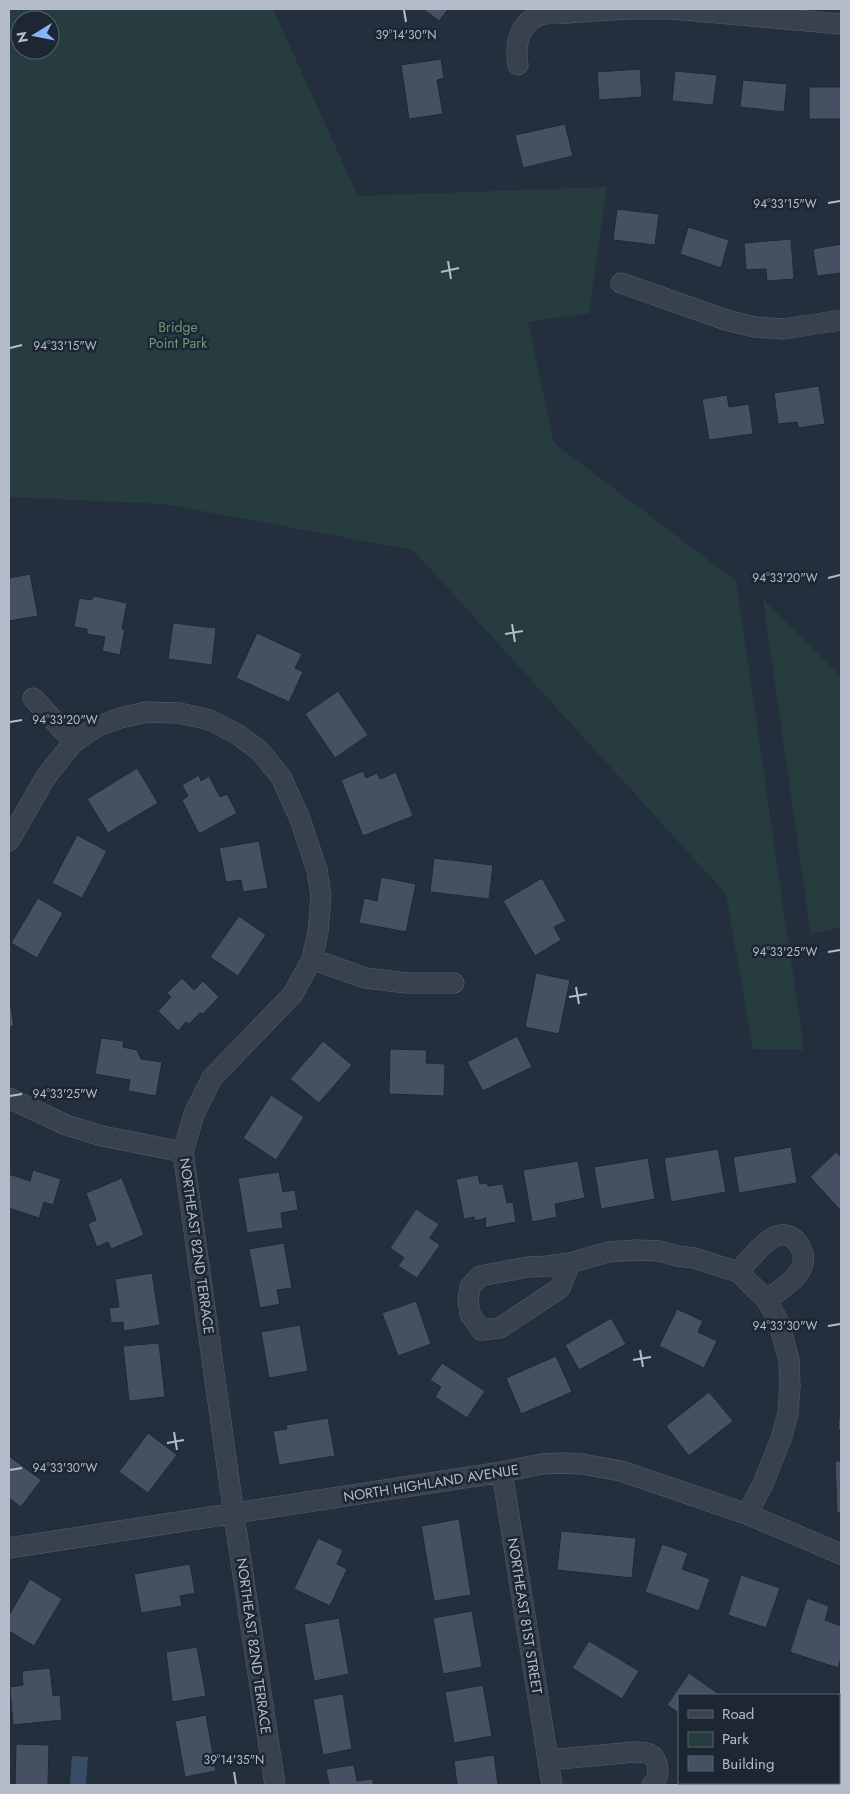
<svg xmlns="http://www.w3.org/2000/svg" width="850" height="1794" viewBox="0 0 850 1794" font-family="Jost,sans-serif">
	<rect width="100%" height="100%" fill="#242f3e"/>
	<path fill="#263c3f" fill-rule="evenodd" d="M 9,9 L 273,9 L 358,196 L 607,187 L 589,313 L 528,322 L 554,443 L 736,581 L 804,1050 L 753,1049 L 726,894 L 413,550 L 163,504 L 9,497 ZM 20,20 L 50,20 L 50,50 L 20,50 Z
		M 763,599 L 841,676 L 841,927 L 811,934 Z"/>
	<path fill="#394c67" d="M 72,1756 L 88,1757 L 86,1785 L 70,1785 Z"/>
	<path fill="#455162" stroke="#1f2835" d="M 423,9 L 448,9 L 439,21 Z
		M 441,59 L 444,78 L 437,80 L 443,114 L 409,119 L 401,65 Z
		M 640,69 L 642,97 L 599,100 L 597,72 Z
		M 675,71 L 717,75 L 713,105 L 672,101 Z
		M 743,80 L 787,84 L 784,112 L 740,107 Z
		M 809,87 L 841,87 L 841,119 L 809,119 Z
		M 565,124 L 573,156 L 523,168 L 515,135 Z
		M 617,209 L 659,214 L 655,245 L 613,240 Z
		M 688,227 L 729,240 L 721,268 L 680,254 Z
		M 791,239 L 794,279 L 767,281 L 766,269 L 746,270 L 744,243 Z
		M 841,244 L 841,273 L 817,276 L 813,249 Z
		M 819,386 L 825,424 L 799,428 L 797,422 L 778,424 L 774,393 Z
		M 727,395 L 729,407 L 749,404 L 753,434 L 709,440 L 702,399 Z
		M 30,574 L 38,616 L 9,621 L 9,578 Z
		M 94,596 L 127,603 L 122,629 L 125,629 L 120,655 L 102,651 L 105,637 L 87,634 L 87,629 L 74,627 L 79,598 L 91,600 Z
		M 173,623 L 216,628 L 212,665 L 168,659 Z
		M 257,633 L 302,654 L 295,668 L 303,672 L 289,702 L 236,678 Z
		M 338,691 L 368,735 L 335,758 L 305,714 Z
		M 137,768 L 158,803 L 108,833 L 87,799 Z
		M 363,771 L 366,778 L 377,773 L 380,779 L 396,772 L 413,816 L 363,836 L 341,780 Z
		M 199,775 L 201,781 L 209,776 L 220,797 L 227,794 L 237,813 L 199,834 L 182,800 L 188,796 L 182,785 Z
		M 77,835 L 107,851 L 82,898 L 52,883 Z
		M 259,841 L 268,888 L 243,892 L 241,880 L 226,882 L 219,848 Z
		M 434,858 L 493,865 L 489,899 L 430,892 Z
		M 381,877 L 416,884 L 406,932 L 359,923 L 364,898 L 377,901 Z
		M 542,878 L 566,921 L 554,927 L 561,940 L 535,956 L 503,901 Z
		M 38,898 L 63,913 L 37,958 L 11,943 Z
		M 239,916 L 266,935 L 238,976 L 210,957 Z
		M 536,973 L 570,980 L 559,1034 L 525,1027 Z
		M 182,978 L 194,990 L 203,981 L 219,997 L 203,1014 L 200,1013 L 189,1024 L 186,1022 L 178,1031 L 158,1011 L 171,997 L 167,993 Z
		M 9,995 L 14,1026 L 9,1027 Z
		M 517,1036 L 532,1067 L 483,1091 L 467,1062 Z
		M 101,1038 L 124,1041 L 123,1047 L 137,1050 L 141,1059 L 162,1062 L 156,1096 L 128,1091 L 130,1080 L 95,1074 Z
		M 323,1041 L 352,1065 L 319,1103 L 290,1079 Z
		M 390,1049 L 427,1050 L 426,1063 L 445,1064 L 444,1096 L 389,1094 Z
		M 271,1095 L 304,1117 L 276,1160 L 243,1138 Z
		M 791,1147 L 797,1183 L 739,1193 L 733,1157 Z
		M 718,1149 L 726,1192 L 671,1202 L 664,1158 Z
		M 836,1152 L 841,1157 L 841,1211 L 810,1177 Z
		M 648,1158 L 655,1199 L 601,1209 L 594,1167 Z
		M 578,1161 L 585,1198 L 555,1204 L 557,1217 L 532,1222 L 523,1170 Z
		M 33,1170 L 61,1179 L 53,1205 L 44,1202 L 39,1218 L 9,1208 L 9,1174 L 30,1181 Z
		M 279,1172 L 283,1192 L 295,1190 L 298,1210 L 281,1213 L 283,1228 L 247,1233 L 238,1178 Z
		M 478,1175 L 480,1184 L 487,1183 L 488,1186 L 503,1184 L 507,1203 L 513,1202 L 516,1222 L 485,1228 L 486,1218 L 475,1221 L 474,1217 L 464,1219 L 456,1179 Z
		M 122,1178 L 144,1235 L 111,1249 L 108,1242 L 97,1247 L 88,1224 L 96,1220 L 86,1193 Z
		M 416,1209 L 439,1224 L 430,1238 L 440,1245 L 417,1278 L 398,1266 L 404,1258 L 390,1248 Z
		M 284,1243 L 292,1288 L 277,1290 L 280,1304 L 260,1308 L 249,1249 Z
		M 152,1273 L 160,1325 L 124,1331 L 123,1322 L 111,1323 L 109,1308 L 119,1307 L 115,1279 Z
		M 416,1301 L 431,1344 L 398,1356 L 382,1313 Z
		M 677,1309 L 703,1321 L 698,1332 L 717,1341 L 704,1368 L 659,1346 Z
		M 611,1318 L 626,1344 L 579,1370 L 565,1345 Z
		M 300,1325 L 308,1371 L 269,1378 L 261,1332 Z
		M 159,1343 L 165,1397 L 129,1401 L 123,1346 Z
		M 556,1356 L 572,1392 L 521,1414 L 506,1378 Z
		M 442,1363 L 485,1391 L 467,1418 L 435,1397 L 441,1387 L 430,1380 Z
		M 709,1392 L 733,1421 L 689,1456 L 666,1426 Z
		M 841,1396 L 841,1430 L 838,1430 Z
		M 328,1418 L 335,1456 L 279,1465 L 273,1431 L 287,1429 L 286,1425 Z
		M 148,1433 L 177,1455 L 148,1493 L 119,1472 Z
		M 9,1456 L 41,1480 L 21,1507 L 9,1498 Z
		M 835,1461 L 841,1461 L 841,1513 L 837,1513 Z
		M 459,1519 L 471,1595 L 434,1601 L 421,1526 Z
		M 561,1531 L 636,1538 L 632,1578 L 557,1570 Z
		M 318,1538 L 343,1550 L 337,1564 L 347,1569 L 330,1606 L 294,1589 Z
		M 662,1544 L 688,1553 L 682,1569 L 710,1579 L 699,1611 L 645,1592 Z
		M 190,1564 L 195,1593 L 180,1596 L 182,1606 L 141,1613 L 134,1574 Z
		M 741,1575 L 780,1588 L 766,1628 L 728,1615 Z
		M 30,1579 L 62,1599 L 34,1646 L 9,1631 L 9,1615 Z
		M 807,1598 L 829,1606 L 825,1620 L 841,1626 L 841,1658 L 838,1668 L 790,1652 Z
		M 472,1611 L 482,1667 L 443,1674 L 433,1618 Z
		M 339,1618 L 349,1674 L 314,1681 L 304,1624 Z
		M 589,1641 L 639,1671 L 622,1699 L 572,1668 Z
		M 197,1647 L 206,1696 L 172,1702 L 166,1652 Z
		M 50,1668 L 53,1696 L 60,1695 L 62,1720 L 13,1725 L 10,1687 L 23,1685 L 22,1671 Z
		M 689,1673 L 720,1695 L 679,1695 L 679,1713 L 667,1705 Z
		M 483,1685 L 492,1736 L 454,1743 L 445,1692 Z
		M 343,1694 L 352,1749 L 323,1755 L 313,1699 Z
		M 206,1715 L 216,1771 L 185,1777 L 175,1721 Z
		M 16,1744 L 49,1745 L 48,1785 L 15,1785 Z
		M 494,1755 L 498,1785 L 457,1785 L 454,1761 Z
		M 354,1765 L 357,1781 L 372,1779 L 374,1785 L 329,1785 L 326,1769 Z
		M 722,1783 L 753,1783 L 753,1785 L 722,1785 Z"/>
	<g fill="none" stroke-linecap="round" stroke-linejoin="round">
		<defs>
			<path id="minor" d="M 633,9 L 673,9 L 841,24
				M 518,65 C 514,41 521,17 549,13 C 555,12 562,14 568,13 C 589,11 609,10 630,9
				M 621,283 L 729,321 L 755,327 L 784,329 L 841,320
				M 33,698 L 74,742
				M 9,841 L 47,775 L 74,742 L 96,727 L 120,718 L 146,712 L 179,713 L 210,720 L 237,734 L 260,751 L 281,777 L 300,819 L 317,870 L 321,896 L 318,932 L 312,959 L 293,994 L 212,1078 L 194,1114 L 183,1152 L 234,1515 L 275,1785
				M 312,959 L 365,978 L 407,983 L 454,983
				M 9,1098 L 66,1125 L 102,1136 L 183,1152
				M 570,1263 L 560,1288 L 500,1328 L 481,1330 L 470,1314 L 468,1301 L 470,1287 L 480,1276 L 528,1267 L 548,1266 L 570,1263 L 608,1252 L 637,1250 L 660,1251 L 677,1256 L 694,1258 L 738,1272 L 767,1300 L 779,1323 L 789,1360 L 790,1386 L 788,1413 L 782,1436 L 763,1484 L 747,1514
				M 738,1272 C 749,1260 760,1245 774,1237 C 793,1227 810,1253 801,1269 C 794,1282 778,1291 767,1300
				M 502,1472 L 552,1785
				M 9,1548 L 502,1472 L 542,1464 L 562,1463 L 582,1464 L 621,1471 L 747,1514 L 841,1554
				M 548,1760 L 634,1752 C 639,1752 646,1752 651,1755 C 660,1760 660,1780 652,1785"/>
		</defs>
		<use href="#minor" stroke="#565f6c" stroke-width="21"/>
		<use href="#minor" stroke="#38414e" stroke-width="20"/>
	</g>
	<path fill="none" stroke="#b4bcc9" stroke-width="2" d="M 404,10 L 406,22M 828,203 L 840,201M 448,261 L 451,279M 441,272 L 459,268M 10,348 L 22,345M 828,578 L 840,575M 512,624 L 515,642M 505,634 L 523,631M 10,722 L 22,720M 828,952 L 840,950M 576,987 L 579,1004M 569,997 L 587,994M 10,1096 L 22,1094M 828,1326 L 840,1324M 640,1350 L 643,1367M 633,1360 L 651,1357M 174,1432 L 177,1450M 167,1443 L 184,1440M 10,1470 L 22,1468M 234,1772 L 236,1784"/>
	<g text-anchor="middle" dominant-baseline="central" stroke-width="5" stroke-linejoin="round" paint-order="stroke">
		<g font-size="14" fill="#6b9a76" stroke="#1d2633">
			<text x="178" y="327">Bridge<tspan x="178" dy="16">Point Park</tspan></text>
		</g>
		<g font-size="14" fill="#b4bcc9" stroke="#1d2633">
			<text transform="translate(197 1246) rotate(82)">NORTHEAST 82ND TERRACE</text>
			<text transform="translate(431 1483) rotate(-9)">NORTH HIGHLAND AVENUE</text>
			<text transform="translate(525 1616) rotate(81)">NORTHEAST 81ST STREET</text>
			<text transform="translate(254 1646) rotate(82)">NORTHEAST 82ND TERRACE</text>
		</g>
	</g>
	<g font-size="12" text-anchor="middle" fill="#b4bcc9" stroke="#1d2633" stroke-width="5" stroke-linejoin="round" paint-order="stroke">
		<text x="406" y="39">39°14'30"N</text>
		<text x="785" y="208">94°33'15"W</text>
		<text x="65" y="350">94°33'15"W</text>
		<text x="785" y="582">94°33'20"W</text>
		<text x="65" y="724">94°33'20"W</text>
		<text x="785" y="956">94°33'25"W</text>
		<text x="65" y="1098">94°33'25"W</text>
		<text x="785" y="1330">94°33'30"W</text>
		<text x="65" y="1472">94°33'30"W</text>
		<text x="234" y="1764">39°14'35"N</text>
	</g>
	<rect width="850" height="1794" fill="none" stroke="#b4bcc9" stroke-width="20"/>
	<rect x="678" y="1694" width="162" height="90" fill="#1d2633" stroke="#59626f"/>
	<rect x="688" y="1710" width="25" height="8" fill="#38414e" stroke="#59626f"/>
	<text x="722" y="1719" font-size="15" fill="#b4bcc9">Road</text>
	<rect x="688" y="1732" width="25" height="15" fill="#263c3f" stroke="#59626f"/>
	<text x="722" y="1744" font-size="15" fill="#b4bcc9">Park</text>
	<rect x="688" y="1756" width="25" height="15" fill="#455162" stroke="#59626f"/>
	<text x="722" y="1769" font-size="15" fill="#b4bcc9">Building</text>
	<g transform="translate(35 35) rotate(260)"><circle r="24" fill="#1d2633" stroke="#59626f"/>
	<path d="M0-4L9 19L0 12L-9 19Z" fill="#8ab4f8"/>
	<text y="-8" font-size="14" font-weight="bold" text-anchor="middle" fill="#b4bcc9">N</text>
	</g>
</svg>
